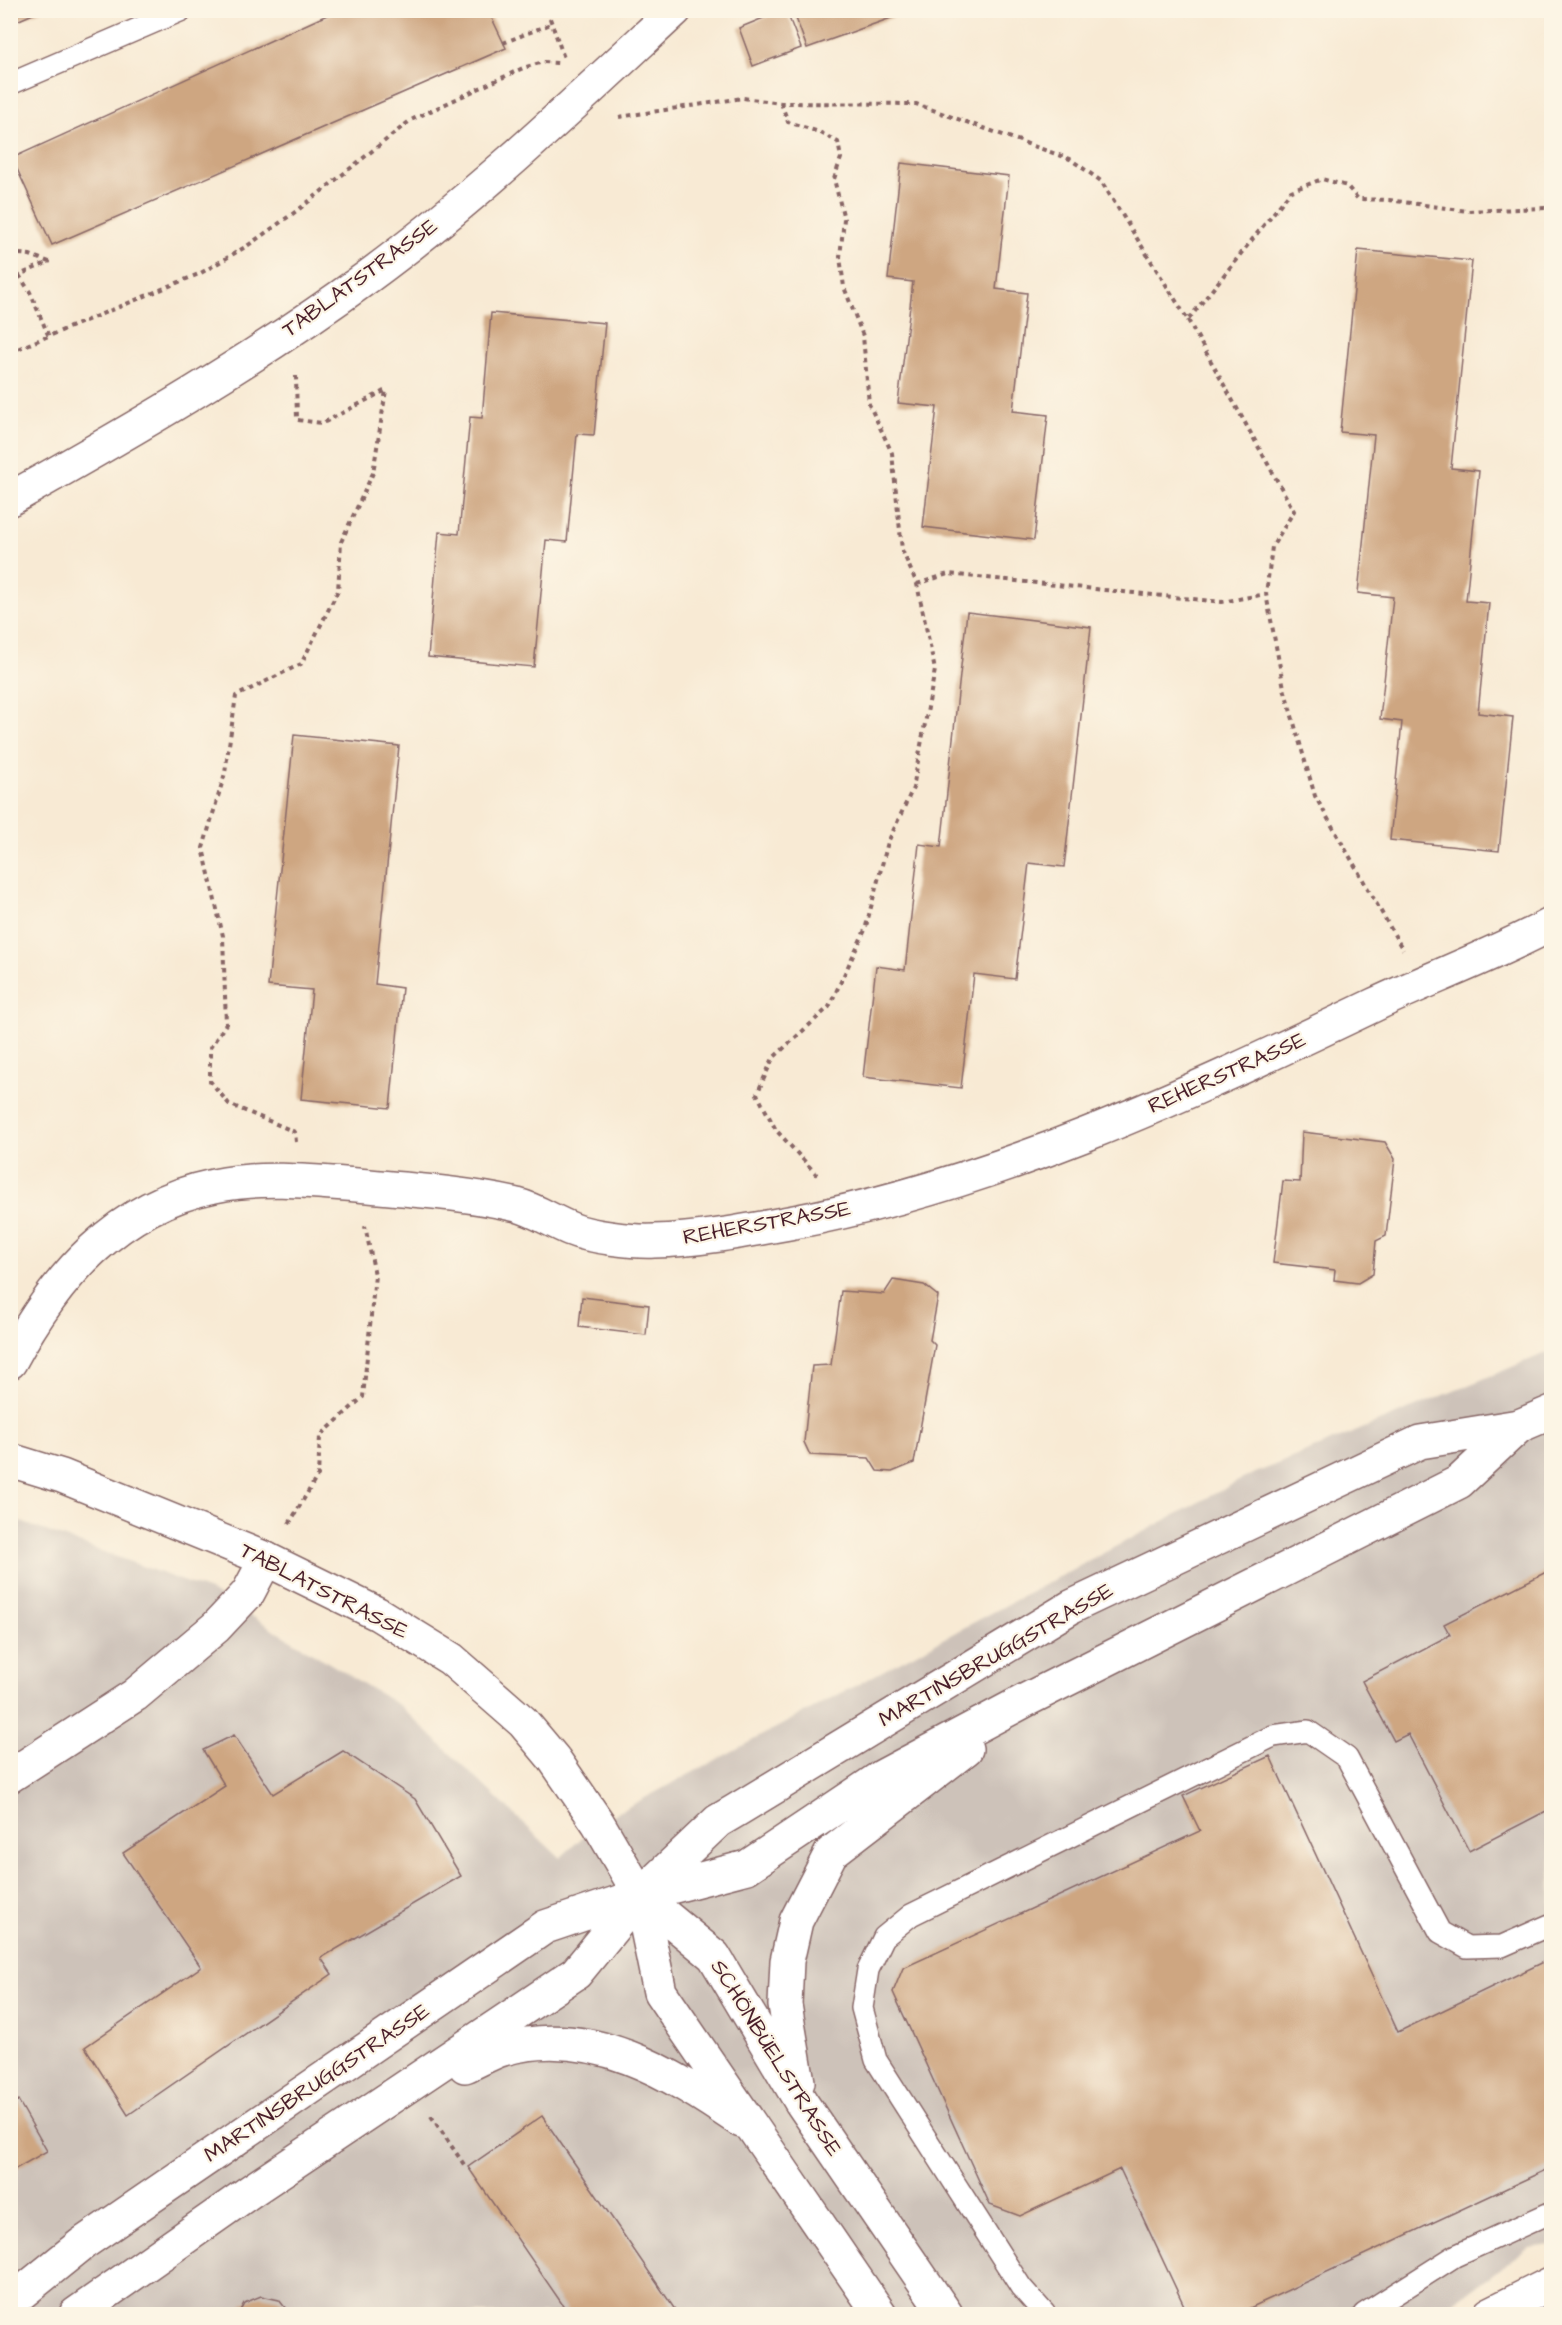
<svg xmlns="http://www.w3.org/2000/svg" width="1562" height="2325" viewBox="0 0 1562 2325" font-family="'Architects Daughter',sans-serif">
	<rect width="100%" height="100%" fill="#fcf5e5"/>
	<filter id="ink" filterUnits="userSpaceOnUse"><feTurbulence type="fractalNoise" baseFrequency=".0167" numOctaves="2"/><feDisplacementMap in="SourceGraphic" scale="12" xChannelSelector="R" yChannelSelector="G"/><feConvolveMatrix kernelMatrix="1 2 1 2 8 2 1 2 1" color-interpolation-filters="sRGB"/></filter>
	<filter id="wash" filterUnits="userSpaceOnUse"><feTurbulence type="fractalNoise" baseFrequency=".008" numOctaves="4" result="noise"/><feDisplacementMap in="SourceGraphic" scale="24" xChannelSelector="R" yChannelSelector="G"/><feGaussianBlur stdDeviation="1.35" result="paint"/><feColorMatrix in="noise" values="0 0 0 0 0 0 0 0 0 0 0 0 0 0 0 0 0 1.4 0 .05"/><feComposite in="paint" operator="in"/></filter>
	<g filter="url(#wash)">
		<rect width="100%" height="100%" fill="#f8ead4"/>
		<path fill="#cdc2b9" d="M 1551,1351 L 1551,2245 L 1529,2248 L 1437,2314 L 11,2314 L 10,1518 L 210,1591 L 400,1706 L 560,1858 L 598,1823 L 1246,1477 Z"/>
		<g id="blocks">
			<path fill="#cea681" d="M 10,10 L 42,10 L 10,24 Z
				M 338,10 L 488,10 L 506,48 L 52,245 L 12,158 Z
				M 783,10 L 786,10 L 801,48 L 753,66 L 739,28 Z
				M 793,10 L 904,10 L 905,13 L 807,48 Z
				M 901,163 L 1009,176 L 996,289 L 1027,293 L 1013,411 L 1048,415 L 1034,540 L 923,527 L 937,407 L 898,403 L 913,282 L 888,279 Z
				M 1358,250 L 1472,261 L 1451,468 L 1479,471 L 1466,601 L 1489,603 L 1478,713 L 1513,717 L 1499,851 L 1390,840 L 1402,722 L 1380,719 L 1393,597 L 1358,593 L 1374,435 L 1340,432 Z
				M 491,313 L 605,323 L 594,435 L 577,434 L 567,542 L 546,540 L 534,667 L 428,657 L 439,532 L 459,534 L 470,417 L 482,418 Z
				M 967,612 L 1091,627 L 1064,867 L 1029,863 L 1015,979 L 974,974 L 961,1088 L 863,1077 L 876,966 L 905,970 L 919,844 L 941,847 Z
				M 294,735 L 399,746 L 375,984 L 402,988 L 390,1108 L 301,1099 L 312,990 L 268,986 Z
				M 1302,1132 L 1385,1142 L 1395,1159 L 1386,1236 L 1376,1241 L 1373,1274 L 1358,1283 L 1334,1280 L 1335,1270 L 1273,1263 L 1283,1181 L 1300,1182 Z
				M 893,1280 L 924,1285 L 938,1296 L 930,1340 L 935,1345 L 914,1463 L 892,1472 L 877,1471 L 869,1458 L 810,1455 L 804,1442 L 812,1366 L 831,1365 L 841,1291 L 884,1294 Z
				M 582,1297 L 649,1305 L 646,1335 L 579,1327 Z
				M 1552,1569 L 1552,1808 L 1469,1851 L 1408,1734 L 1394,1741 L 1362,1681 L 1450,1635 L 1444,1624 Z
				M 234,1735 L 273,1794 L 343,1751 L 415,1799 L 461,1876 L 321,1958 L 332,1974 L 128,2115 L 85,2047 L 201,1967 L 123,1853 L 225,1786 L 203,1750 Z
				M 1270,1756 L 1398,2032 L 1552,1958 L 1552,2167 L 1237,2314 L 1188,2314 L 1120,2169 L 1020,2216 L 990,2205 L 893,1992 L 903,1968 L 1200,1831 L 1183,1796 Z
				M 18,2100 L 47,2151 L 10,2172 L 10,2104 Z
				M 542,2116 L 678,2314 L 569,2314 L 468,2167 Z
				M 261,2296 L 279,2300 L 290,2314 L 238,2314 L 244,2303 Z"/>
		</g>
	</g>
	<g filter="url(#ink)">
		<use href="#blocks" fill-opacity="0" stroke="#876666" stroke-width="1.5"/>
		<g fill="none" stroke-linecap="round" stroke-linejoin="round">
			<defs>
				<path id="lane" d="M 10,84 L 182,10
					M 1045,2314 L 1021,2287 L 876,2060 L 862,2008 L 868,1970 L 884,1937 L 911,1915 L 1273,1736 L 1308,1731 L 1347,1758 L 1440,1932 L 1467,1947 L 1502,1946 L 1552,1924
					M 1364,2314 L 1455,2256 L 1552,2212"/>
				<path id="street" d="M 10,1362 C 55,1278 116,1206 214,1186 C 261,1176 310,1181 357,1185 C 411,1190 464,1193 517,1205 C 536,1210 553,1222 571,1229 C 590,1237 634,1242 654,1241 C 699,1240 745,1231 789,1223 C 995,1185 1186,1095 1374,1005 C 1433,977 1494,955 1552,924
					M 10,1776 L 135,1695 L 216,1627 L 248,1593 L 266,1559"/>
				<path id="secondary" d="M 10,499 C 133,430 256,359 369,276 C 478,196 576,102 675,10
					M 10,1460 L 62,1476 L 266,1559 L 378,1614 L 451,1659 L 523,1722 L 554,1759 L 598,1823 L 640,1895 L 660,1992 L 880,2314
					M 640,1895 L 714,1956 L 801,2102 L 946,2314
					M 465,2066 C 477,2061 490,2053 503,2049 C 592,2024 671,2073 741,2121
					M 798,2082 L 785,2005 L 787,1961 L 796,1921 L 831,1853 L 966,1749
					M 10,2302 L 82,2244 L 545,1927 L 640,1895 L 747,1867 L 883,1776 L 1026,1700 L 1459,1482 L 1519,1426
					M 76,2314 L 251,2191 L 576,1973 L 640,1895 L 718,1821 L 735,1811 L 1071,1607 L 1420,1442 L 1519,1426 L 1552,1412"/>
				<path id="highway" d="M 1490,2314 L 1552,2283"/>
			</defs>
			<use href="#lane" stroke="#876666" stroke-width="24"/>
			<use href="#street" stroke="#876666" stroke-width="36"/>
			<use href="#secondary" stroke="#876666" stroke-width="36"/>
			<use href="#highway" stroke="#876666" stroke-width="36"/>
			<path stroke="#876666" stroke-width="4" stroke-dasharray="4.5 4.5" stroke-linecap="butt" d="M 547,10 L 564,58
				M 503,43 L 553,23
				M 781,103 L 788,122 L 819,132 L 838,142 L 841,158 L 834,179 L 844,219 L 840,257 L 844,287 L 863,336 L 869,404 L 892,453 L 902,550 L 917,584 L 935,670 L 913,788 L 888,842 L 865,930 L 829,1007 L 773,1058 L 757,1094 L 776,1130 L 818,1176
				M 619,117 L 743,98 L 781,103 L 916,104 L 1070,159 L 1101,181 L 1188,320 L 1291,191 L 1322,179 L 1347,186 L 1358,199 L 1389,200 L 1467,211 L 1545,208 L 1552,211
				M 10,253 L 30,255 L 49,262 L 19,275 L 10,274
				M 19,275 L 30,292 L 49,337
				M 1188,320 L 1294,511 L 1272,547 L 1266,594
				M 10,352 L 201,273 L 247,246 L 298,210 L 411,120 L 523,68 L 543,62 L 558,63
				M 917,584 L 948,574 L 1222,602 L 1266,594 L 1284,688 L 1315,796 L 1403,950
				M 296,1142 L 295,1132 L 229,1104 L 210,1081 L 210,1048 L 226,1024 L 223,936 L 203,848 L 225,773 L 236,696 L 301,664 L 338,591 L 341,542 L 373,473 L 386,390 L 323,423 L 297,420 L 296,376
				M 289,1524 L 318,1475 L 320,1436 L 363,1397 L 375,1275 L 365,1226
				M 431,2116 L 465,2166"/>
			<use href="#lane" stroke="#fff" stroke-width="21"/>
			<use href="#street" stroke="#fff" stroke-width="33"/>
			<use href="#secondary" stroke="#fff" stroke-width="33"/>
			<use href="#highway" stroke="#fff" stroke-width="33"/>
		</g>
	</g>
	<g text-anchor="middle" dominant-baseline="central" stroke-width="4.5" stroke-linejoin="round" paint-order="stroke">
		<g font-size="22" fill="#4a1f2b" stroke="#fcf5e5">
			<text transform="translate(360 278) rotate(-36)">TABLATSTRASSE</text>
			<text transform="translate(1227 1073) rotate(-24)">REHERSTRASSE</text>
			<text transform="translate(767 1223) rotate(-10)">REHERSTRASSE</text>
			<text transform="translate(324 1591) rotate(27)">TABLATSTRASSE</text>
			<text transform="translate(996 1655) rotate(-30)">MARTINSBRUGGSTRASSE</text>
			<text transform="translate(776 2058) rotate(58)">SCHÖNBÜELSTRASSE</text>
			<text transform="translate(317 2083) rotate(-34)">MARTINSBRUGGSTRASSE</text>
		</g>
	</g>
	<rect width="1562" height="2325" fill="none" stroke="#fcf5e5" stroke-width="36"/>
</svg>
